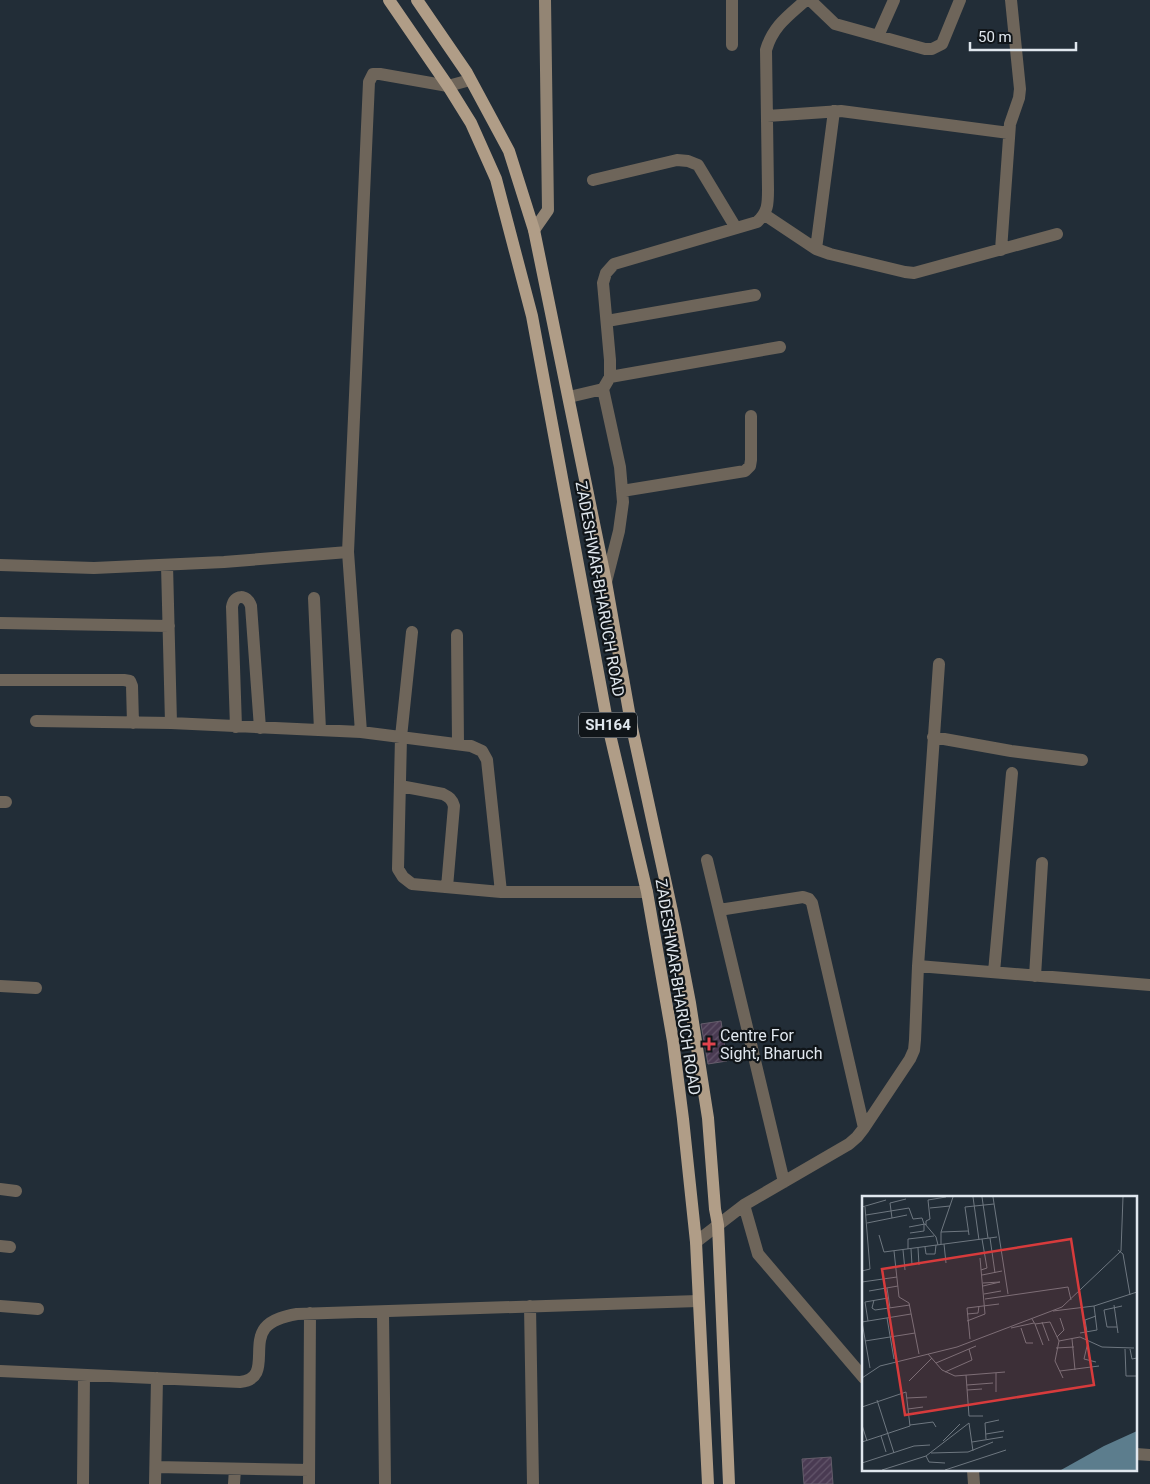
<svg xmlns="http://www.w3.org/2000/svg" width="1150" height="1484" viewBox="0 0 1150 1484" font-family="Roboto,sans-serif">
	<defs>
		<pattern id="building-hatch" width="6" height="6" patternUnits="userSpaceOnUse" patternTransform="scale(1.25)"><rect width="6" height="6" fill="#493a52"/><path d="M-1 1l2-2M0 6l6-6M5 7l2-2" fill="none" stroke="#63566b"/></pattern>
	</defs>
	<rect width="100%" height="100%" fill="#222d37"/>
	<path fill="url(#building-hatch)" stroke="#655d6b" d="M 721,1021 L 727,1061 L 708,1064 L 701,1024 Z
		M 831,1457 L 833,1484 L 804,1484 L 802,1459 Z"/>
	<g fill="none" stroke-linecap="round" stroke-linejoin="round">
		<path stroke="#6e655a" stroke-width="12" d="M 732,0 L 732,45
			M 810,0 L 835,24 L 925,49 L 932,49 L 942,44 L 960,0
			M 878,36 L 894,0
			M 767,116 L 841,111 L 1009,133
			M 593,180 L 677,160 L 688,161 L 698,165 L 736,228
			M 765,215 L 816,249 L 830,254 L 905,272 L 914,273 L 1057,234
			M 816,249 L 834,111
			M 1001,250 L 1010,124 L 1019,98 L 1020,89 L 1011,0
			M 607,321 L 755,295
			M 610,377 L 780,347
			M 603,389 L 620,467 L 623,502 L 619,531 L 606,582
			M 569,397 L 603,389 L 610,377 L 610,360 L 603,283 L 606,273 L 614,264 L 757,222 C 768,212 768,204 768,190 L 766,50 C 773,26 788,16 806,0
			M 622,491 L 745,471 L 750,466 L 751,460 L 751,416
			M 0,565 L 94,568 L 224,562 L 348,552
			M 167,565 L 171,723
			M 314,598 L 320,730
			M 0,623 L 169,626
			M 412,632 L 401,737 L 398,869 L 403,877 L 412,884 L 501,892 L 647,892
			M 457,635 L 458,744
			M 0,680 L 124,680 L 130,681 L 132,686 L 133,723
			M 36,721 L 171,723 L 361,732 L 471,746 L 482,751 L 487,760 L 501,892
			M 236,727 L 232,607 C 234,594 247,594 251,606 L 260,728
			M 361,732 L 348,552 L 369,82 L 373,74 L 380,74 L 448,86 L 470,80
			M 933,737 L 1011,751 L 1082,760
			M 400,786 L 443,794 C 449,797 452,799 454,806 L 447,887
			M 0,802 L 6,802
			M 707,860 L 784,1182
			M 719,910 L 803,897 L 809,899 L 812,903 L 864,1128
			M 918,966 L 1150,985
			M 994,972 L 1012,773
			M 1035,976 L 1042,863
			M 0,986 L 36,988
			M 0,1189 L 16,1191
			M 744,1205 L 758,1254 L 864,1378
			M 696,1242 L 744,1205 L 849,1144 L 857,1137 L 864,1128 L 910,1059 L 914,1050 L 915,1040 L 918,966 L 939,664
			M 0,1246 L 10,1247
			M 0,1306 L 38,1309
			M 530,1306 L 533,1484
			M 383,1312 L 385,1484
			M 0,1371 L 240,1382 C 271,1379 251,1346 265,1328 C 272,1319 286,1316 297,1314 L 698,1301
			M 1136,1454 L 1150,1455
			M 156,1467 L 309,1470
			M 973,1470 L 974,1484
			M 83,1484 L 84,1375
			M 155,1484 L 157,1378
			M 234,1484 L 235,1469
			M 309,1484 L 310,1313"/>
		<path stroke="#938574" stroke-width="12" d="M 534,230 L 548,210 L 545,0"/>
		<path stroke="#b09d87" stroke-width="12" d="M 389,0 L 448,86 L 471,123 L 496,179 L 532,316 L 608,726 L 647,892 L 673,1041 L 683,1119 L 696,1242 L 708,1484
			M 417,0 L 467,73 L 509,151 L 534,230 L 606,582 L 631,723 L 675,925 L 690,1003 L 708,1118 L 715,1209 L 718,1225 L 729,1484"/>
	</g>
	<path fill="#e0444e" stroke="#101519" stroke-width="2" d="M706.5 1036.5h5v5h5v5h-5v5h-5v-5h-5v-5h5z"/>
	<g text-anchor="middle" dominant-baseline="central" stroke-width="4.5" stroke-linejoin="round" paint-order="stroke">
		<rect fill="#101519" stroke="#a2a8ae" stroke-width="1" x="579" y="712.5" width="58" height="25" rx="4"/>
		<g font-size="15" font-weight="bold" fill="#e0e7ee">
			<text x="608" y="725">SH164</text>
		</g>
		<g font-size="16" fill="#e0e7ee" stroke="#101519">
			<text transform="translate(600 589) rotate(80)">ZADESHWAR-BHARUCH ROAD</text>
			<text transform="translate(678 987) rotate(81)">ZADESHWAR-BHARUCH ROAD</text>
		</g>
		<g font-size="16" fill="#e0e7ee" stroke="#101519" text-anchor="start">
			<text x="720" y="1035">Centre For<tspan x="720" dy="18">Sight, Bharuch</tspan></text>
		</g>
	</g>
	<g transform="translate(862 1196)">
		<rect width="275" height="275" fill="#222d37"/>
		<path d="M 275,235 L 275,274 L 199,274 L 242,250 Z" fill="#5c7d8d"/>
		<path fill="none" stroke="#6e7780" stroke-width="1" d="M 111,1 L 117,44M 120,1 L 126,42M 131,1 L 146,98M 0,11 L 24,4M 68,12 L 88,10M 4,19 L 47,12 L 51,23 L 60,22 L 62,28 L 62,35 L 48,37M 30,22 L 28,7 L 44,3M 5,27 L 45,19M 64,29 L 64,25 L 68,23 L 66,4 L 84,1M 47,31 L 63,28 L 74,41 L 76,49M 79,36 L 106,35M 17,39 L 22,56 L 135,41M 107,39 L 103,11 L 132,8M 128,42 L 133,77M 79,48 L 79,36 L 91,1M 82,48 L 84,67M 63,51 L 64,58 L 73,58 L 74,49M 56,52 L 57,69M 46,53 L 46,43 L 72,40M 49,53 L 50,69M 41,54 L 43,74M 256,54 L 261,58 L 268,99M 32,55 L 37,101 L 47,107 L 57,158M 119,74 L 125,72 L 120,43M 0,75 L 8,73 L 3,11M 120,79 L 140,75M 0,86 L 35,81M 121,87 L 138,86 L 121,90M 25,92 L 28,112M 7,95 L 36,90M 122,98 L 139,95M 123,103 L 206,91 L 209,104M 12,104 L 10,112 L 13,114 L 48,109M 252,109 L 256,137M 191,115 L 232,110 L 275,96M 105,118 L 116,117 L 117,110M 25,122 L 32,163M 170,123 L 173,128 L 188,126 L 197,145 L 218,141 L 240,151 L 272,152M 6,125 L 3,106 L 26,102M 105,125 L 123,118 L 118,62M 0,126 L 49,118M 0,126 L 8,172M 180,126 L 187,145M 173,128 L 181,149M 255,131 L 245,131 L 242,114 L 260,110M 149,132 L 172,127M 159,132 L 164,147 L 171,147M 225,136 L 223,124 L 234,120M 218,137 L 235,134 L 232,110M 195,141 L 202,134 L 198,122M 108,143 L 105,112 L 137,108M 210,143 L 213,174M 3,145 L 53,137M 197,145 L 193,165 L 201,182M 226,146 L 222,163 L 234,166M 194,152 L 212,151M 263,153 L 264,180 L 275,180M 268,153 L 270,163 L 275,162M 66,158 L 80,174 L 93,180 L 143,176M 74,167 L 114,150M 198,175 L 237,170M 83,176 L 110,164 L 107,153M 134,177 L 134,196M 104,179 L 107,220 L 121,220M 0,182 L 18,170 L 95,151 L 200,111 L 259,55 L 261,1M 47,185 L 70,162M 105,189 L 131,187M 105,194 L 120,193M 45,202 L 65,201M 15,204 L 32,257M 0,211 L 44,196 L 48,230 L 0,246M 46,213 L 61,211M 0,229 L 5,245M 48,229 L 71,226 L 74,231M 124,238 L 142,235M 19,240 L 24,256M 124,243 L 123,227 L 137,224M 81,245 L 98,228M 110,246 L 141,241M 69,257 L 106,256 L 131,246M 64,260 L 67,266 L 83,267M 0,267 L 52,250 L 68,249M 20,274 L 64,260 L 107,227 L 111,255M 83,274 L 144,254"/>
		<path fill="#d73b3c" fill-opacity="0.15" stroke="#d73b3c" stroke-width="2.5" d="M 209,43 L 232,189 L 43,219 L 20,73 Z"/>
		<rect width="275" height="275" fill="none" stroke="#e0e7ee" stroke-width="2.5"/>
	</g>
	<path d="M970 42v8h106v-8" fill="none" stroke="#e0e7ee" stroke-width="2.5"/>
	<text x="978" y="42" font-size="15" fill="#e0e7ee" stroke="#101519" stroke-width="4" paint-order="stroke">50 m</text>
</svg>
